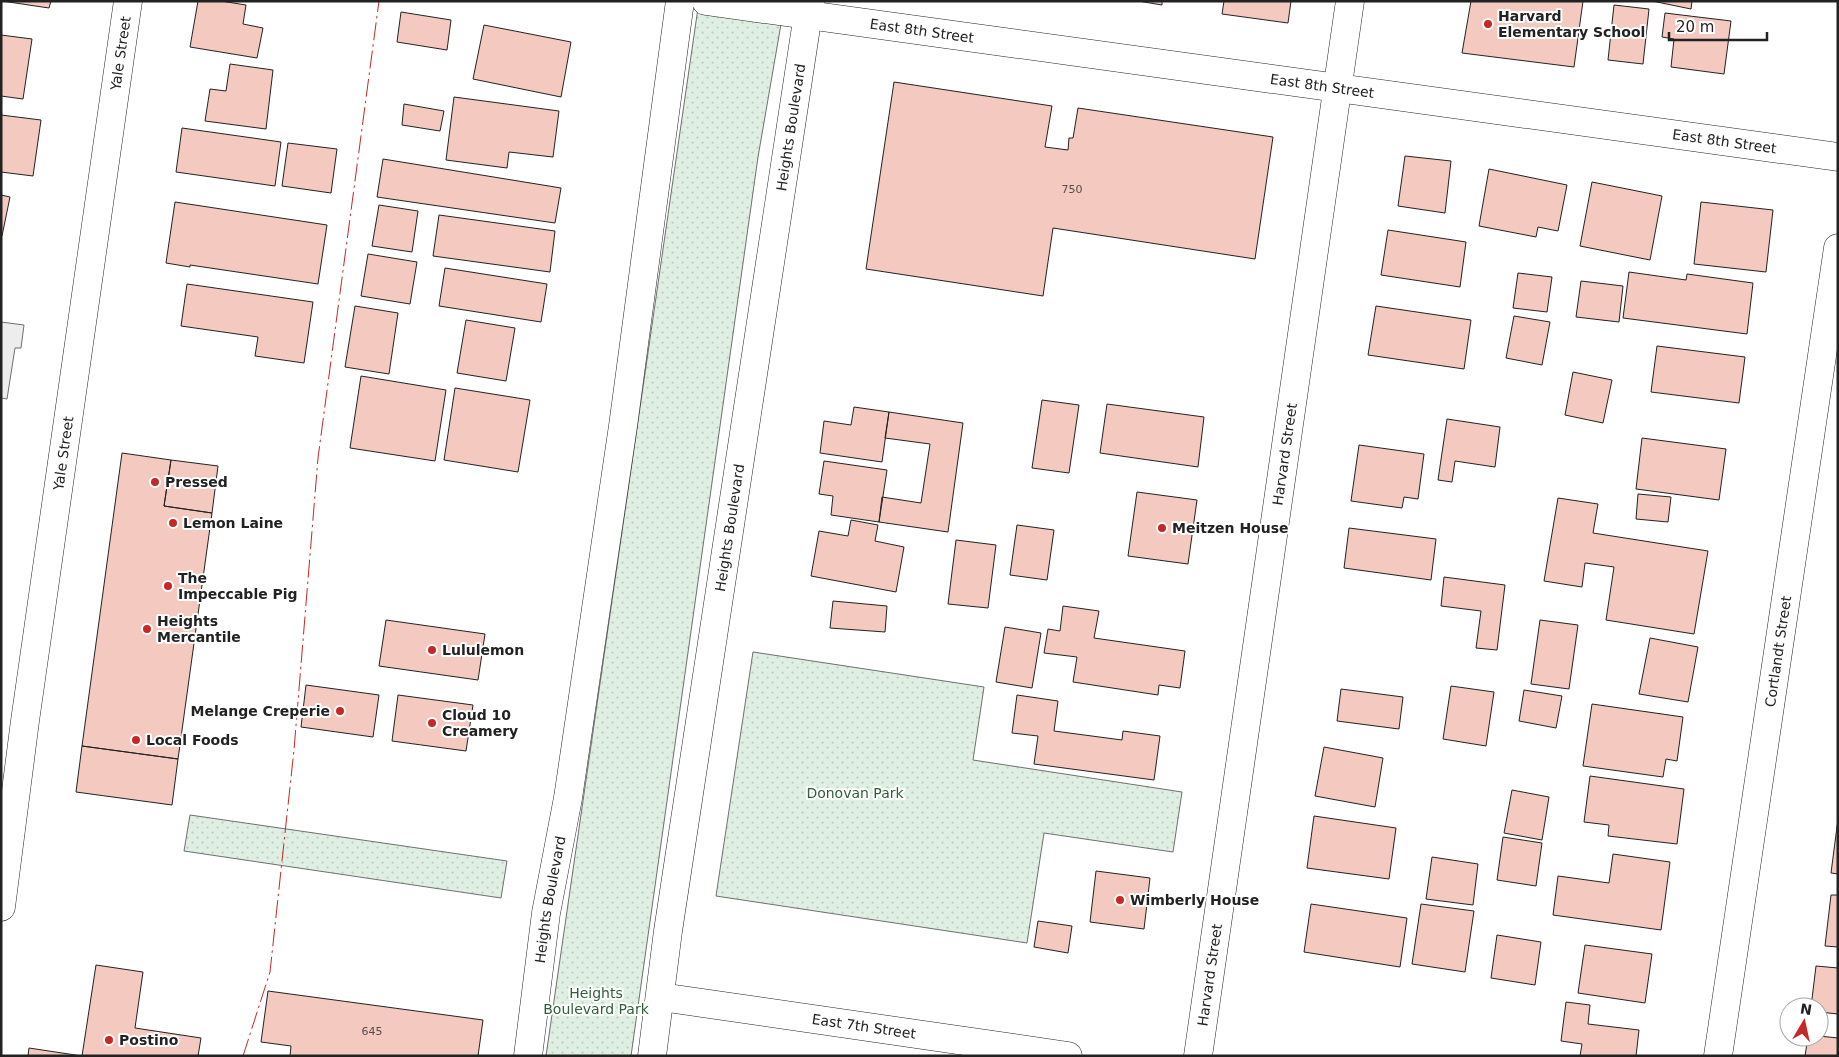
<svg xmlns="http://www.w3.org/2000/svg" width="1839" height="1057" viewBox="0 0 1839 1057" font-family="'DejaVu Sans',sans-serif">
	<defs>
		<pattern id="park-dots" width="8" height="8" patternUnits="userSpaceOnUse" patternTransform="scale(1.25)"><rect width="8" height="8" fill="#e0efe3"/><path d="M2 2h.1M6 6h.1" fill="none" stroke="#c0cdc2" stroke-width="1.8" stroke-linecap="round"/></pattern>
	</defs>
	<rect width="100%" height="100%" fill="#fff"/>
	<path fill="url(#park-dots)" stroke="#6f6f6f" d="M 699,1 L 785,1 L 758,157 L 631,1056 L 546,1056 Z
		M 753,652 L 984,687 L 973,760 L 1182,792 L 1173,852 L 1044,833 L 1027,943 L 716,896 Z
		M 190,815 L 507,861 L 501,898 L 184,851 Z"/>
	<path fill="#ededed" stroke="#6f6f6f" d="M 1,322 L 24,325 L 21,348 L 15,348 L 7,399 L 1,398 Z"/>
	<path fill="#f3c9c0" stroke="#222" d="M 2,1 L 51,1 L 49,8 Z
		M 198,1 L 221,1 L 246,5 L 243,24 L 263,28 L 257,58 L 190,47 Z
		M 1138,1 L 1162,1 L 1162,5 Z
		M 1224,1 L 1291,1 L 1288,23 L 1222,14 Z
		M 1471,1 L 1583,1 L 1574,67 L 1462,53 Z
		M 1652,1 L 1692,1 L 1691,9 Z
		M 1614,5 L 1649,9 L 1643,64 L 1608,60 Z
		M 401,12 L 451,20 L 447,50 L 397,42 Z
		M 1665,13 L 1731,21 L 1724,74 L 1671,67 L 1674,39 L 1662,37 Z
		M 484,25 L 571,42 L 561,97 L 473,79 Z
		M 1,35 L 32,39 L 23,99 L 1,96 Z
		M 230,64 L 273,70 L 266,129 L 205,121 L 210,89 L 226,91 Z
		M 894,82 L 1052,106 L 1045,147 L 1068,150 L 1069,138 L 1073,138 L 1078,108 L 1273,137 L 1255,259 L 1053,228 L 1043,296 L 866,269 Z
		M 454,97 L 559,111 L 553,157 L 509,152 L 507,168 L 446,160 Z
		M 404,104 L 444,111 L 440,131 L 402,125 Z
		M 1,115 L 41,120 L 33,176 L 1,172 Z
		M 182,128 L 281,142 L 275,186 L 176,172 Z
		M 288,143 L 337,149 L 331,193 L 282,186 Z
		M 1405,156 L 1451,161 L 1445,213 L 1398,206 Z
		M 383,159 L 561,188 L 555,223 L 377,197 Z
		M 1489,169 L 1567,185 L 1558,231 L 1538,227 L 1536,237 L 1479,226 Z
		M 1592,182 L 1662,196 L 1650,260 L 1580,246 Z
		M 1,195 L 10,197 L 2,236 L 1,236 Z
		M 175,202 L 327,225 L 318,284 L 190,265 L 190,267 L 166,263 Z
		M 1701,202 L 1773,210 L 1766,272 L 1694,264 Z
		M 379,205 L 418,211 L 412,252 L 372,246 Z
		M 439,215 L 555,231 L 550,272 L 433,256 Z
		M 1388,230 L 1466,242 L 1460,287 L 1381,275 Z
		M 368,254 L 417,262 L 410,304 L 361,296 Z
		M 445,268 L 547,284 L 541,322 L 439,306 Z
		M 1629,272 L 1686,280 L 1687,274 L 1753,283 L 1747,334 L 1623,318 Z
		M 1518,273 L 1552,277 L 1547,312 L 1513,308 Z
		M 1581,281 L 1623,286 L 1619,322 L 1576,317 Z
		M 187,284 L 313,302 L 304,363 L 255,356 L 258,337 L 181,326 Z
		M 355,306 L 398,313 L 389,374 L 345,367 Z
		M 1376,306 L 1471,320 L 1464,369 L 1368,355 Z
		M 1514,316 L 1550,322 L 1542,365 L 1506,358 Z
		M 466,320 L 515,328 L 506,381 L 457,373 Z
		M 1657,346 L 1745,357 L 1739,403 L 1651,392 Z
		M 1573,372 L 1612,380 L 1603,423 L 1565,415 Z
		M 361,376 L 446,390 L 435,461 L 350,448 Z
		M 455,388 L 530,400 L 518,472 L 444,460 Z
		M 1042,400 L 1079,405 L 1069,473 L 1032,468 Z
		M 1107,404 L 1204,417 L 1198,467 L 1100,453 Z
		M 854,407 L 889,412 L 882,462 L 820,453 L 824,421 L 851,425 Z
		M 889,412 L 963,423 L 948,532 L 879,522 L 882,497 L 921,503 L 930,444 L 885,438 Z
		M 1447,419 L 1500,427 L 1495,467 L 1455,461 L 1452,482 L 1438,480 Z
		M 1642,438 L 1726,449 L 1719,500 L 1636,489 Z
		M 1359,445 L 1424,454 L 1418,499 L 1404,497 L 1402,508 L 1351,501 Z
		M 122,453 L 171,460 L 164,506 L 212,513 L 178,759 L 82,746 Z
		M 171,460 L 218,466 L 212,513 L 164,506 Z
		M 824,461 L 887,470 L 879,522 L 831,515 L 833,496 L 819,494 Z
		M 1137,492 L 1197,500 L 1188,564 L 1128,556 Z
		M 1638,494 L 1671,497 L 1668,522 L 1636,519 Z
		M 1558,498 L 1598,504 L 1593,533 L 1708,551 L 1694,634 L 1606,620 L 1614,567 L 1585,563 L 1582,587 L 1544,581 Z
		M 851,520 L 878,525 L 875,541 L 904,547 L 896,592 L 811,576 L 819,531 L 848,536 Z
		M 1017,525 L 1054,530 L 1047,580 L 1010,575 Z
		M 1349,528 L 1436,539 L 1431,580 L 1344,568 Z
		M 956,540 L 996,545 L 988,608 L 948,604 Z
		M 1444,577 L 1505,585 L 1497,650 L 1476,648 L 1481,611 L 1441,606 Z
		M 833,601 L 887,606 L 885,632 L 830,628 Z
		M 1063,606 L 1099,611 L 1094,638 L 1185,651 L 1180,688 L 1159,685 L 1158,695 L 1073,682 L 1077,657 L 1044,653 L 1048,629 L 1060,631 Z
		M 386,620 L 485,634 L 478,680 L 379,666 Z
		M 1540,620 L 1578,625 L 1569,689 L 1531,684 Z
		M 1005,627 L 1041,633 L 1032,688 L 996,682 Z
		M 1650,638 L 1698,647 L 1688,702 L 1639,694 Z
		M 306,685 L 379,695 L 373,737 L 301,727 Z
		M 1451,686 L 1494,692 L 1486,746 L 1443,739 Z
		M 1341,689 L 1403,697 L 1399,729 L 1337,721 Z
		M 1524,690 L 1562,696 L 1556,728 L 1519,721 Z
		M 398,695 L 473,705 L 466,751 L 392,741 Z
		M 1017,695 L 1058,701 L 1054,731 L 1122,740 L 1123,731 L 1160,736 L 1154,780 L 1034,764 L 1038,736 L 1012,733 Z
		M 1592,704 L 1683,717 L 1677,761 L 1666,759 L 1663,777 L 1583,766 Z
		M 82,746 L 178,759 L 172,805 L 76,792 Z
		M 1324,747 L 1383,758 L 1375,807 L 1315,796 Z
		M 1590,776 L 1684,789 L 1677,844 L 1608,836 L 1609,825 L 1584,822 Z
		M 1512,790 L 1549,797 L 1542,840 L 1504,833 Z
		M 1314,816 L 1396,828 L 1389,879 L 1307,868 Z
		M 1838,819 L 1838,874 L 1831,873 Z
		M 1503,837 L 1542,843 L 1536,886 L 1497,880 Z
		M 1613,854 L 1670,862 L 1661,930 L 1553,915 L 1558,876 L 1609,883 Z
		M 1432,857 L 1478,864 L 1473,905 L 1426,899 Z
		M 1096,871 L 1150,878 L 1144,929 L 1090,922 Z
		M 1831,895 L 1838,895 L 1838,947 L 1825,946 Z
		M 1311,904 L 1407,918 L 1400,967 L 1304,952 Z
		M 1421,904 L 1474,911 L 1465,972 L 1412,964 Z
		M 1038,921 L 1072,926 L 1068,953 L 1034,947 Z
		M 1497,935 L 1541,942 L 1535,985 L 1491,978 Z
		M 1585,945 L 1652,954 L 1645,1003 L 1578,993 Z
		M 96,965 L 143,972 L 135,1028 L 201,1038 L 198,1056 L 28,1056 L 29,1048 L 82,1056 Z
		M 1816,966 L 1838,968 L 1838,1014 L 1819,1012 L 1819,1007 L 1811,1007 Z
		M 268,991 L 483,1020 L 478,1056 L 290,1056 L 291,1046 L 261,1042 Z
		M 1566,1002 L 1590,1005 L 1588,1024 L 1639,1030 L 1636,1056 L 1580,1056 L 1582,1044 L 1561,1041 Z
		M 1819,1036 L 1838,1038 L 1838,1056 L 1805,1056 L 1808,1037 Z"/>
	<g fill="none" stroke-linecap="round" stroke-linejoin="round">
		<defs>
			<g id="minor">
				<path id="s1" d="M 706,1 L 1838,157"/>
				<path id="s2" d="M 661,997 L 1068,1056"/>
				<path id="s3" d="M 1198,1056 L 1350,1"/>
				<path id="s4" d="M 1718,1056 L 1838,248"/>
			</g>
			<g id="major">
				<path id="s5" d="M 1,907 L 25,721 L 128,1"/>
				<path id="s6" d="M 528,1056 L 546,913 L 568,798 L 623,426 L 680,1"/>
				<path id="s7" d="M 652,1056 L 668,931 L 810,1"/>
			</g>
		</defs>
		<use href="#minor" stroke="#222" stroke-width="29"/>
		<use href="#major" stroke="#222" stroke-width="29"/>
		<use href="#minor" stroke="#fff" stroke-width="28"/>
		<use href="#major" stroke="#fff" stroke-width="28"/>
		<path stroke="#c62828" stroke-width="1" stroke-dasharray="18 4 2.5 4" stroke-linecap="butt" d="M 243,1056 L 270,972 L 294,750 L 318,458 L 379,1"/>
	</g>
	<g fill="#c62828" stroke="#fff" stroke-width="2">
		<circle cx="1488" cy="24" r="5"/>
		<circle cx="155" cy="482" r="5"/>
		<circle cx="173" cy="523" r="5"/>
		<circle cx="1162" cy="528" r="5"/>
		<circle cx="168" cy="586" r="5"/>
		<circle cx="147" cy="629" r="5"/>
		<circle cx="432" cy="650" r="5"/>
		<circle cx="340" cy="711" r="5"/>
		<circle cx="432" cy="723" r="5"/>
		<circle cx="136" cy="740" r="5"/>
		<circle cx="1120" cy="900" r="5"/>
		<circle cx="109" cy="1040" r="5"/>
	</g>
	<g text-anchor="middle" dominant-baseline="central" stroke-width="4" stroke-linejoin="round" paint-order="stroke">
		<g font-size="11" fill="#564c4a">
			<text x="1072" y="189">750</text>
			<text x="372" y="1031">645</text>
		</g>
		<g font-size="14" font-weight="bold" fill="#222" stroke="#fff" text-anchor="start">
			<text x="1498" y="16">Harvard<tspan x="1498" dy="16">Elementary School</tspan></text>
			<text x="165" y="482">Pressed</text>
			<text x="183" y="523">Lemon Laine</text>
			<text x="1172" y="528">Meitzen House</text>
			<text x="178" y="578">The<tspan x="178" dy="16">Impeccable Pig</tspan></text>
			<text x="157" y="621">Heights<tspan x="157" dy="16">Mercantile</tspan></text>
			<text x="442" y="650">Lululemon</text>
			<text x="330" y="711" text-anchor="end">Melange Creperie</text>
			<text x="442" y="715">Cloud 10<tspan x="442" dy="16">Creamery</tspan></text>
			<text x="146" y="740">Local Foods</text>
			<text x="1130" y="900">Wimberly House</text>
			<text x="119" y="1040">Postino</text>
		</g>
		<g font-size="14" fill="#222" stroke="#fff">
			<text stroke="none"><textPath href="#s1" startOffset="218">East 8th Street</textPath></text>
			<text stroke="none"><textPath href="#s5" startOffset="862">Yale Street</textPath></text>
			<text stroke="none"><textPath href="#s1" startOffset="622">East 8th Street</textPath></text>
			<text stroke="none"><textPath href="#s7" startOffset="939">Heights Boulevard</textPath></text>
			<text stroke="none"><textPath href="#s1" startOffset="1028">East 8th Street</textPath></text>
			<text stroke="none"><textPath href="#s5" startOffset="458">Yale Street</textPath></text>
			<text stroke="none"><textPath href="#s3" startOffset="608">Harvard Street</textPath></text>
			<text stroke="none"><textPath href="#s7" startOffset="534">Heights Boulevard</textPath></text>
			<text stroke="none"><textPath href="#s4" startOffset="409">Cortlandt Street</textPath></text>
			<text stroke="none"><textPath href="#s6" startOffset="158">Heights Boulevard</textPath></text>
			<text stroke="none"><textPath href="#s3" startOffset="82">Harvard Street</textPath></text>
			<text stroke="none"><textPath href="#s2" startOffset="205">East 7th Street</textPath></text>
		</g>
		<g font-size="14" fill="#2f5e38" stroke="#fff">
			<text x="855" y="793">Donovan Park</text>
			<text x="596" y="993">Heights<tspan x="596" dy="16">Boulevard Park</tspan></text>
		</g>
	</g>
	<rect width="1839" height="1057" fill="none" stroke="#222222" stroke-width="5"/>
	<g transform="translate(1804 1022) rotate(9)"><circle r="24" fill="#ffffff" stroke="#a7a7a7"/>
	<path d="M0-4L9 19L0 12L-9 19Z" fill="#c62828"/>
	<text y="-8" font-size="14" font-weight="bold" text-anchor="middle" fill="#222222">N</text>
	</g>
	<path d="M1669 32v8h98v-8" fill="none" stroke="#222222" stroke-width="2.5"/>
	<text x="1676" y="32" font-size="15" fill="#222222" stroke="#ffffff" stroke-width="4" paint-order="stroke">20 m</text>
</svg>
